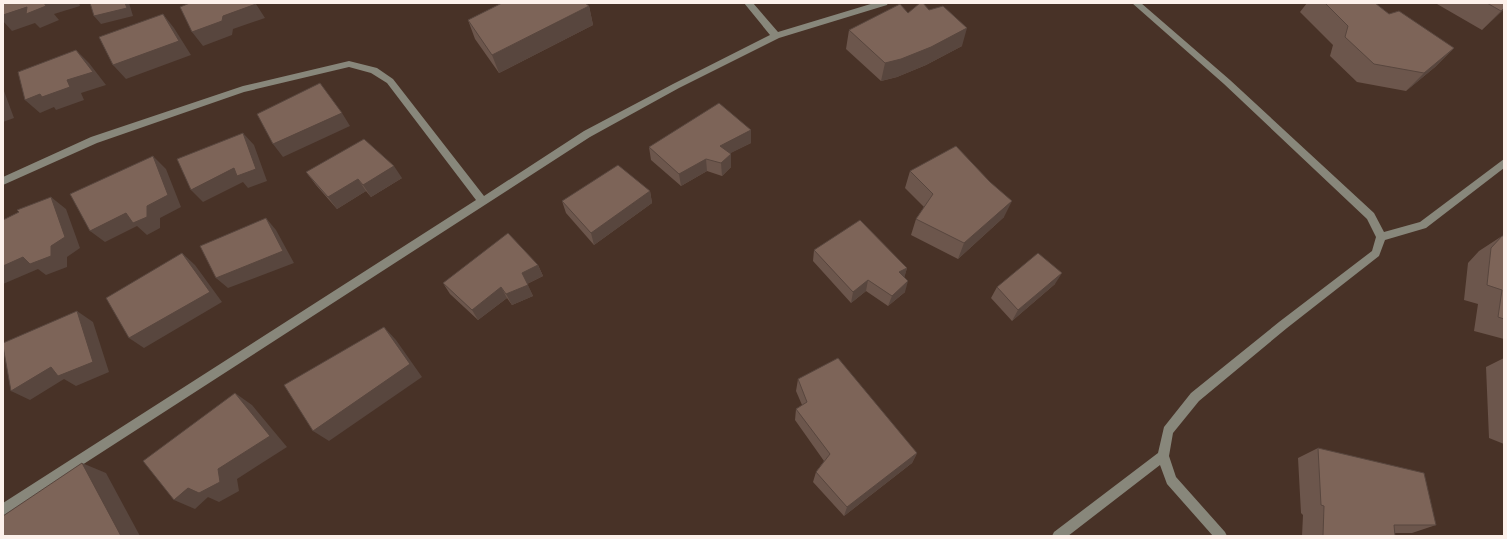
<svg xmlns="http://www.w3.org/2000/svg" width="1507" height="539" viewBox="0 0 1507 539" font-family="Roboto,sans-serif">
	<rect width="100%" height="100%" fill="#483227"/>
	<g fill="none" stroke-linecap="round" stroke-linejoin="round">
		<path fill="#88877b" fill-rule="evenodd" d="M 744,3 L 753,3 L 778,32 L 874,3 L 888,3 L 887,5 L 779,38 L 679,88 L 590,137 L 3,516 L 3,503 L 476,200 L 387,83 L 371,73 L 349,67 L 244,92 L 97,143 L 3,185 L 3,177 L 91,137 L 243,86 L 349,61 L 377,68 L 393,79 L 484,196 L 584,131 L 673,84 L 770,35 Z
			M 1132,3 L 1141,3 L 1230,80 L 1374,213 L 1384,232 L 1420,222 L 1504,159 L 1504,168 L 1426,228 L 1385,240 L 1379,256 L 1287,328 L 1199,401 L 1173,433 L 1169,456 L 1176,477 L 1225,532 L 1227,536 L 1213,536 L 1167,484 L 1160,465 L 1068,536 L 1052,536 L 1054,532 L 1158,453 L 1164,427 L 1191,393 L 1279,322 L 1372,251 L 1376,237 L 1367,219 L 1224,84 Z"/>
	</g>
	<path fill="#6c564c" d="M 1307,3 L 1375,3 L 1389,14 L 1454,48 L 1435,67 L 1406,91 L 1357,82 L 1330,56 L 1333,45 L 1300,12 Z
		M 1438,3 L 1504,3 L 1504,9 L 1482,30 L 1437,4 Z
		M 589,6 L 593,25 L 499,73 L 475,39 L 468,20 Z
		M 929,10 L 962,46 L 926,65 L 897,77 L 881,81 L 846,49 L 849,30 L 908,13 Z
		M 751,143 L 730,153 L 731,167 L 722,176 L 707,171 L 681,186 L 651,160 L 649,147 Z
		M 910,171 L 1004,217 L 958,259 L 911,235 L 916,219 L 924,207 L 905,188 Z
		M 306,172 L 402,178 L 371,197 L 366,191 L 337,209 L 316,185 Z
		M 650,191 L 652,203 L 594,245 L 566,213 L 562,201 Z
		M 1502,236 L 1504,236 L 1504,339 L 1474,331 L 1478,304 L 1464,300 L 1468,263 L 1479,251 Z
		M 814,250 L 907,268 L 904,277 L 905,292 L 888,306 L 866,291 L 851,303 L 813,261 Z
		M 538,265 L 543,276 L 527,284 L 533,296 L 512,305 L 507,298 L 478,320 L 450,294 L 443,283 Z
		M 1055,284 L 1012,321 L 991,298 L 997,287 Z
		M 1504,358 L 1504,444 L 1489,438 L 1486,367 Z
		M 798,379 L 917,453 L 912,463 L 844,516 L 813,482 L 816,472 L 824,461 L 795,420 L 796,409 L 802,405 L 796,391 Z
		M 1318,448 L 1436,525 L 1412,533 L 1395,533 L 1395,536 L 1302,536 L 1303,515 L 1301,513 L 1298,458 Z"/>
	<path fill="#58463e" d="M 44,3 L 79,3 L 80,6 L 54,14 L 59,20 L 40,28 L 35,23 L 12,31 L 3,21 L 3,15 L 27,7 Z
		M 125,3 L 129,3 L 133,16 L 101,24 L 94,16 Z
		M 256,4 L 265,18 L 233,29 L 232,35 L 203,46 L 192,32 L 223,16 Z
		M 589,6 L 593,25 L 499,73 L 492,55 Z
		M 1504,8 L 1504,9 L 1482,30 Z
		M 163,14 L 174,28 L 191,55 L 126,79 L 113,65 Z
		M 967,28 L 962,46 L 926,65 L 897,77 L 881,81 L 885,63 Z
		M 1454,48 L 1435,67 L 1406,91 L 1424,73 Z
		M 76,50 L 89,63 L 106,85 L 81,93 L 84,100 L 56,110 L 54,107 L 40,113 L 25,100 L 67,80 Z
		M 3,90 L 4,91 L 14,118 L 3,122 Z
		M 342,113 L 350,126 L 283,157 L 273,144 Z
		M 751,130 L 751,143 L 721,158 L 720,146 Z
		M 243,133 L 254,145 L 267,181 L 248,188 L 243,182 L 203,202 L 191,190 L 234,168 Z
		M 731,154 L 731,167 L 722,176 L 721,163 Z
		M 153,156 L 166,169 L 181,207 L 160,218 L 160,228 L 147,235 L 137,226 L 105,242 L 90,231 L 126,213 L 147,206 Z
		M 706,159 L 707,171 L 681,186 L 679,174 Z
		M 394,166 L 402,178 L 371,197 L 363,185 Z
		M 358,179 L 366,191 L 337,209 L 328,197 Z
		M 650,191 L 652,203 L 594,245 L 591,233 Z
		M 51,197 L 66,209 L 80,248 L 67,257 L 67,267 L 46,275 L 38,269 L 3,284 L 3,266 Z
		M 1012,201 L 1004,217 L 958,259 L 964,243 Z
		M 266,218 L 276,230 L 294,263 L 228,288 L 216,278 Z
		M 182,253 L 195,265 L 222,302 L 144,348 L 129,338 Z
		M 538,265 L 543,276 L 527,284 L 522,273 Z
		M 907,268 L 904,279 L 899,272 Z
		M 1062,273 L 1055,284 L 1012,321 L 1018,310 Z
		M 868,280 L 866,291 L 851,303 L 853,292 Z
		M 908,281 L 905,292 L 888,306 L 892,296 Z
		M 528,285 L 533,296 L 512,305 L 506,294 Z
		M 501,287 L 507,298 L 478,320 L 472,310 Z
		M 77,311 L 93,322 L 109,372 L 76,386 L 64,379 L 30,400 L 11,391 Z
		M 384,327 L 396,340 L 422,377 L 329,441 L 313,431 Z
		M 235,393 L 252,405 L 287,447 L 237,479 L 239,491 L 219,502 L 199,493 L 218,469 Z
		M 917,453 L 912,463 L 844,516 L 847,507 Z
		M 82,463 L 106,473 L 140,536 L 121,536 Z
		M 188,488 L 208,497 L 195,509 L 174,500 Z"/>
	<path fill="#7d6458" stroke="#58463e" d="M 3,3 L 44,3 L 46,6 L 26,14 L 27,7 L 3,15 Z
		M 90,3 L 125,3 L 127,8 L 94,16 Z
		M 190,3 L 255,3 L 256,4 L 223,16 L 222,21 L 192,32 L 180,7 Z
		M 502,3 L 585,3 L 589,6 L 492,55 L 468,20 Z
		M 920,3 L 923,3 L 929,10 L 943,6 L 967,28 L 931,47 L 901,59 L 885,63 L 849,30 L 900,4 L 908,13 Z
		M 1325,3 L 1375,3 L 1389,14 L 1399,11 L 1454,48 L 1424,73 L 1374,64 L 1345,37 L 1348,26 Z
		M 1487,3 L 1504,3 L 1504,8 L 1501,11 Z
		M 163,14 L 179,41 L 113,65 L 99,37 Z
		M 76,50 L 93,72 L 67,80 L 70,87 L 42,97 L 40,94 L 25,100 L 18,72 Z
		M 320,83 L 342,113 L 273,144 L 257,114 Z
		M 719,103 L 751,130 L 720,146 L 731,154 L 721,163 L 706,159 L 679,174 L 649,147 Z
		M 243,133 L 256,169 L 237,176 L 234,168 L 191,190 L 177,159 Z
		M 364,139 L 394,166 L 363,185 L 358,179 L 328,197 L 306,172 Z
		M 956,146 L 990,182 L 1012,201 L 964,243 L 916,219 L 933,194 L 910,171 Z
		M 153,156 L 168,195 L 147,206 L 147,217 L 133,223 L 126,213 L 90,231 L 70,194 Z
		M 618,165 L 650,191 L 591,233 L 562,201 Z
		M 51,197 L 65,237 L 51,246 L 51,256 L 30,264 L 23,257 L 3,266 L 3,220 L 19,212 L 17,210 Z
		M 266,218 L 283,251 L 216,278 L 200,246 Z
		M 860,220 L 907,268 L 899,272 L 908,281 L 892,296 L 868,280 L 853,292 L 814,250 Z
		M 508,233 L 538,265 L 522,273 L 528,285 L 506,294 L 501,287 L 472,310 L 443,283 Z
		M 1502,236 L 1504,236 L 1504,319 L 1498,317 L 1502,290 L 1487,285 L 1491,248 Z
		M 182,253 L 210,292 L 129,338 L 106,298 Z
		M 1038,253 L 1062,273 L 1018,310 L 997,287 Z
		M 77,311 L 93,362 L 58,376 L 51,367 L 11,391 L 3,346 L 3,343 Z
		M 384,327 L 410,364 L 313,431 L 284,385 Z
		M 838,358 L 917,453 L 847,507 L 816,472 L 830,454 L 796,409 L 807,402 L 798,379 Z
		M 235,393 L 270,436 L 218,469 L 220,482 L 199,493 L 188,488 L 174,500 L 143,461 Z
		M 1318,448 L 1424,473 L 1436,525 L 1394,525 L 1395,536 L 1323,536 L 1324,506 L 1321,505 Z
		M 82,463 L 121,536 L 3,536 L 3,516 Z"/>
	<rect width="1507" height="539" fill="none" stroke="#fdf1eb" stroke-width="8"/>
</svg>
